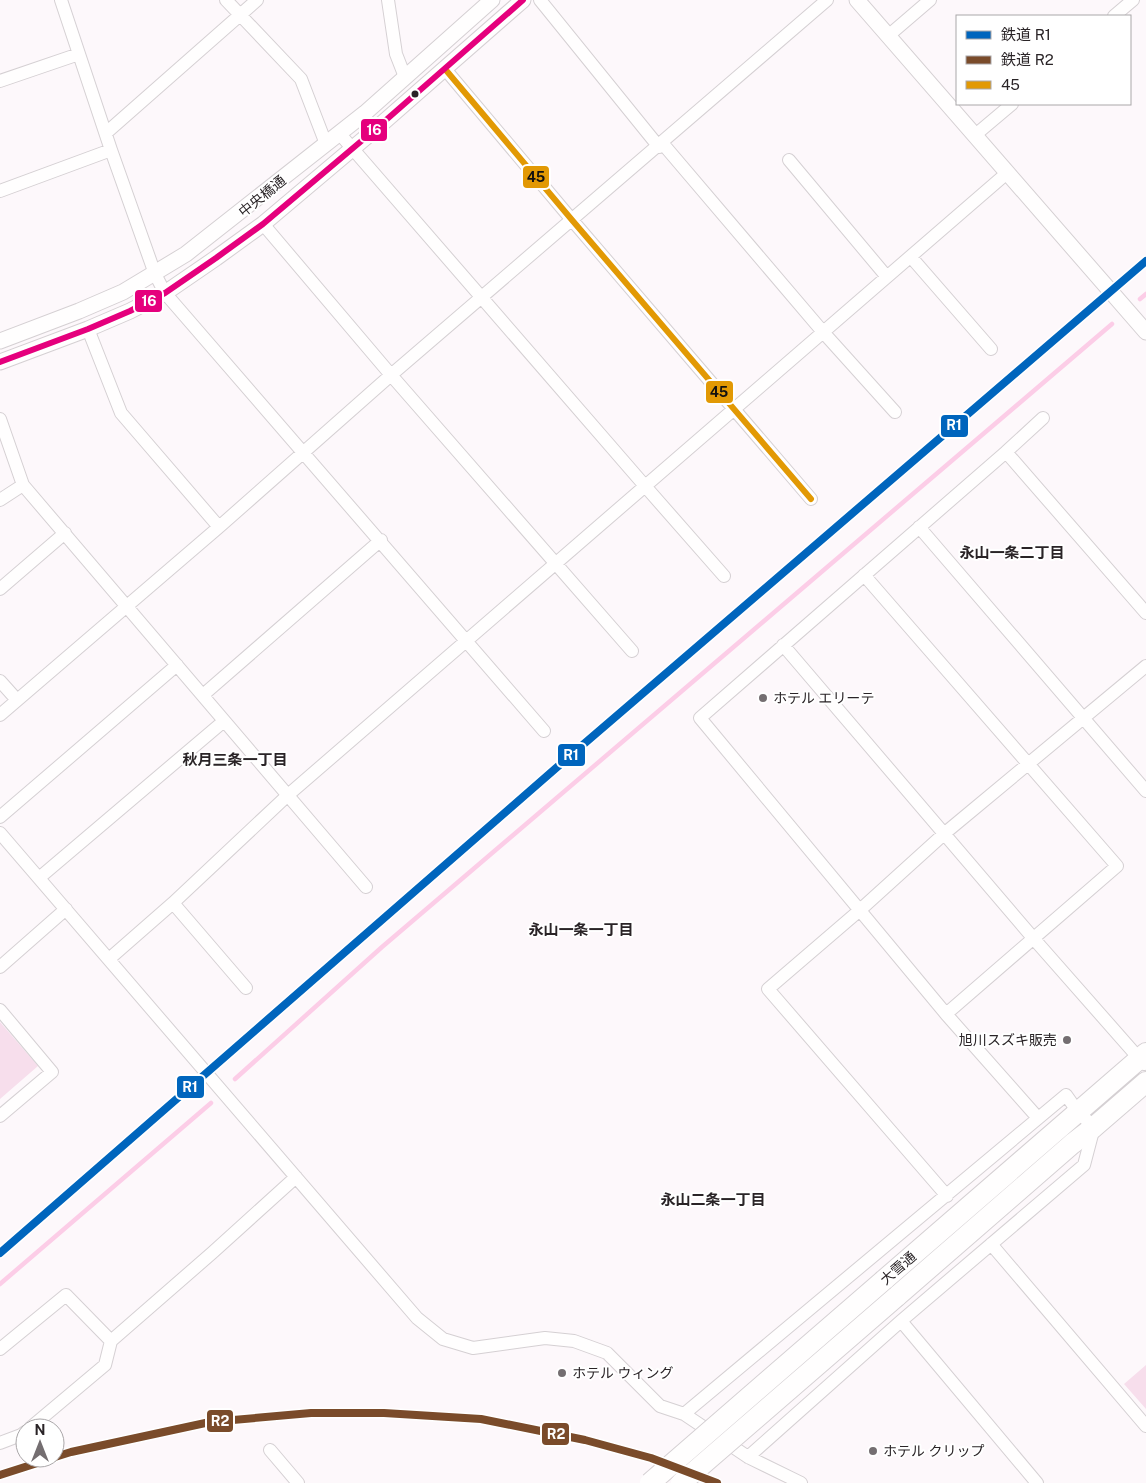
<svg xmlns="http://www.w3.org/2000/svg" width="1146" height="1483" viewBox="0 0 1146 1483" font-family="'Public Sans','Noto Sans JP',sans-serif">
	<rect width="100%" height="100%" fill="#fdf8fb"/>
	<path fill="#f7deec" d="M 0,1022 L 38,1066 L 0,1099 Z
		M 1146,1365 L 1146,1409 L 1124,1384 Z"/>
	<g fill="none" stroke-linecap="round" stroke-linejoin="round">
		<path stroke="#fccde7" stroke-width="4.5" d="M 1140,299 L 1146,294
			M 235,1079 L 382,947 L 1112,324
			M 0,1284 L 211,1103"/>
		<defs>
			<path id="minor" d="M 61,0 L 111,150 L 155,274 L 165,293 L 544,731
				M 226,0 L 301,79 L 326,144
				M 388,0 L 396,54 L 405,77
				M 540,0 L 659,147
				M 1114,16 L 1133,0
				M 888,36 L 930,0
				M 445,69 L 572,220 L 811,499
				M 0,81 L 79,54
				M 106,133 L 257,0
				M 339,133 L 645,486 L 724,576
				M 974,136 L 1012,104
				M 663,144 L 823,332 L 895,412
				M 789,160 L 887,277
				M 0,191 L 111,150
				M 263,224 L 391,375 L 632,651
				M 911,257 L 991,349
				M 88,329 L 121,413 L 219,527
				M 0,419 L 23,485 L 366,887
				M 1006,452 L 1146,613
				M 0,500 L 23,485
				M 919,527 L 1146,791
				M 864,575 L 1117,866 L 946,1014
				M 0,589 L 65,533
				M 783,645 L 1034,939 L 1144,1064
				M 0,681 L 17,700
				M 203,695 L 381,540
				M 0,715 L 219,527 L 391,375 L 827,0
				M 0,817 L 177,665
				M 0,833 L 417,1318 L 443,1339 L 473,1348 L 545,1338 L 574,1341 L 607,1353 L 660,1406 L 684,1414 L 748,1457 L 801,1483
				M 39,878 L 224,721
				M 173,903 L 246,988
				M 109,959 L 173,903 L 288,795 L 1007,173
				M 0,967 L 66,909
				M 0,1010 L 52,1072 L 0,1116
				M 1038,1118 L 946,1014 L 700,718 L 1006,452 L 1043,418
				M 947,1196 L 768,989 L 860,910 L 945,833 L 1146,666
				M 991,1244 L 1146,1426
				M 901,1321 L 1037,1483
				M 0,1349 L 66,1295 L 111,1341
				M 684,1414 L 1066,1095 L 1078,1112 L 1094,1127 L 1084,1165 L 901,1321 L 748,1457
				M 30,1428 L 105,1365 L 111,1341 L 212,1253 L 296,1177
				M 0,1443 L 21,1435 L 25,1432
				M 270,1450 L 298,1483"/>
			<path id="tertiary" d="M 857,0 L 1146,332
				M 0,341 L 79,311 L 123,292 L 186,254 L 365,113 L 492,0
				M 0,362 L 88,329 L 130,311 L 165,293 L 216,258 L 263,224 L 378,127 L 523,0"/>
			<path id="trunk" d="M 884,1280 L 1146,1053
				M 896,1297 L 1072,1144 L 1094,1127 L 1146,1082"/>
		</defs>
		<use href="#minor" stroke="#d5d0d3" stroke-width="14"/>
		<use href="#tertiary" stroke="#d5d0d3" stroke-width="17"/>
		<use href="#trunk" stroke="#d5d0d3" stroke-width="22"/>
		<use href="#minor" stroke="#fffefe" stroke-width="12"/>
		<use href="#tertiary" stroke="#fffefe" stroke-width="15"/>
		<use href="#trunk" stroke="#fffefe" stroke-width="20"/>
		<path stroke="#dad9d9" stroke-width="4" stroke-dasharray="8 4" stroke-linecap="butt" d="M 0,1253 L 571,755 L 1146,261"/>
		<defs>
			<path id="trunk-bridge" d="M 650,1483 L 884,1280
				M 681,1483 L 896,1297"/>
		</defs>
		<use href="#trunk-bridge" stroke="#d5d0d3" stroke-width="22" stroke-linecap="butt"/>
		<use href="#trunk-bridge" stroke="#fffefe" stroke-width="20"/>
		<defs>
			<path id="bus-1" d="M 445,69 L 572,220 L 811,499"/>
			<path id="bus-2" d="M 0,362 L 88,329 L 130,311 L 165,293 L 216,258 L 263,224 L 378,127 L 523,0"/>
		</defs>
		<use href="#bus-1" stroke="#fff" stroke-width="10"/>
		<use href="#bus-2" stroke="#fff" stroke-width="10"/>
		<use href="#bus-1" stroke="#e29904" stroke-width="6"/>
		<use href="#bus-2" stroke="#e5007d" stroke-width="6"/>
		<defs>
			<path id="rail-1" d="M 0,1253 L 571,755 L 1146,261"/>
			<path id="rail-2" d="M 55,1457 L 71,1452 L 210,1422 L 311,1413 L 384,1413 L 481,1419 L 585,1440 L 651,1458 L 717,1483
				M 0,1475 L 53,1458"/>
		</defs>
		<use href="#rail-1" stroke="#fff" stroke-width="11"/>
		<use href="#rail-2" stroke="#fff" stroke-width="11"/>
		<use href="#rail-1" stroke="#0065bd" stroke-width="8"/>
		<use href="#rail-2" stroke="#7a4b2a" stroke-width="8"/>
	</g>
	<circle fill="#2a2427" stroke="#fff" stroke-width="2" cx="415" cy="94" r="4.5"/>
	<g fill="#746e71" stroke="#fff" stroke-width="2">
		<circle cx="763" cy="698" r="5"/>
		<circle cx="1067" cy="1040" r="5"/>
		<circle cx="562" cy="1373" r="5"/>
		<circle cx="873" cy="1451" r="5"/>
	</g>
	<g text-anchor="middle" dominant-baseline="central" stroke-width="4" stroke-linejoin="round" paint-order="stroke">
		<g font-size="14" fill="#2a2427" stroke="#fff">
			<text transform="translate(262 196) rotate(-39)">中央橋通</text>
			<text transform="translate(898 1268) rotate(-41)">大雪通</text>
		</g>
		<g font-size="14" fill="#2a2427" stroke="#fff" text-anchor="start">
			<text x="773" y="698">ホテル エリーテ</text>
			<text x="1057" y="1040" text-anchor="end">旭川スズキ販売</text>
			<text x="572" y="1373">ホテル ウィング</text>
			<text x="883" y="1451">ホテル クリップ</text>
		</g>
		<g font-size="15" font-weight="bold" fill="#2a2427" stroke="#fff">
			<text x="1012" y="552">永山一条二丁目</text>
			<text x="235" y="759">秋月三条一丁目</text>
			<text x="581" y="929">永山一条一丁目</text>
			<text x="713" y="1199">永山二条一丁目</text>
		</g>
	</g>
	<g stroke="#fff" stroke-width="2">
		<rect x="360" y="118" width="28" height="24" rx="5" fill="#e5007d"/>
		<rect x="522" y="165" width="28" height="24" rx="5" fill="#e29904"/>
		<rect x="134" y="289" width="29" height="24" rx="5" fill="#e5007d"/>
		<rect x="705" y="380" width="29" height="24" rx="5" fill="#e29904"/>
		<rect x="940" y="414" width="29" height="24" rx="5" fill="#0065bd"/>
		<rect x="557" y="743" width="29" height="24" rx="5" fill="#0065bd"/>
		<rect x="176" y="1075" width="29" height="24" rx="5" fill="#0065bd"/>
		<rect x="206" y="1409" width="28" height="24" rx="5" fill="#7a4b2a"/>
		<rect x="541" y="1422" width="29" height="24" rx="5" fill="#7a4b2a"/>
	</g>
	<g font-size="14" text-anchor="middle" font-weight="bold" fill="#fff">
		<text x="374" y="135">16</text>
		<text x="149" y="306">16</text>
		<text x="954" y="430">R1</text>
		<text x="571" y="760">R1</text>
		<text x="190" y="1092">R1</text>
		<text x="220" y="1426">R2</text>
		<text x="556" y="1439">R2</text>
	</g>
	<g font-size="14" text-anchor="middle" font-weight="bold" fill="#111">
		<text x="536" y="182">45</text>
		<text x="719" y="397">45</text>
	</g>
	<rect x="956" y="15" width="175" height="90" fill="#ffffff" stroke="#aaa7a9"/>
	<rect x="966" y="31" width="25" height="8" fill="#0065bd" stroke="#aaa7a9"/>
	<text x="1001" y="40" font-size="15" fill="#2a2427">鉄道 R1</text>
	<rect x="966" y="56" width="25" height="8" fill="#7a4b2a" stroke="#aaa7a9"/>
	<text x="1001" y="65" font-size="15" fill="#2a2427">鉄道 R2</text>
	<rect x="966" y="81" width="25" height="8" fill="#e29904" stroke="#aaa7a9"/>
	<text x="1001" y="90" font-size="15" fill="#2a2427">45</text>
	<g transform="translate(40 1443)"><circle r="24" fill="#ffffff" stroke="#aaa7a9"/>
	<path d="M0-4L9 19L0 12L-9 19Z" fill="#746e71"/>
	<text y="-8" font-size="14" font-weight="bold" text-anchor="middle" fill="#2a2427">N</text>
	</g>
</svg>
